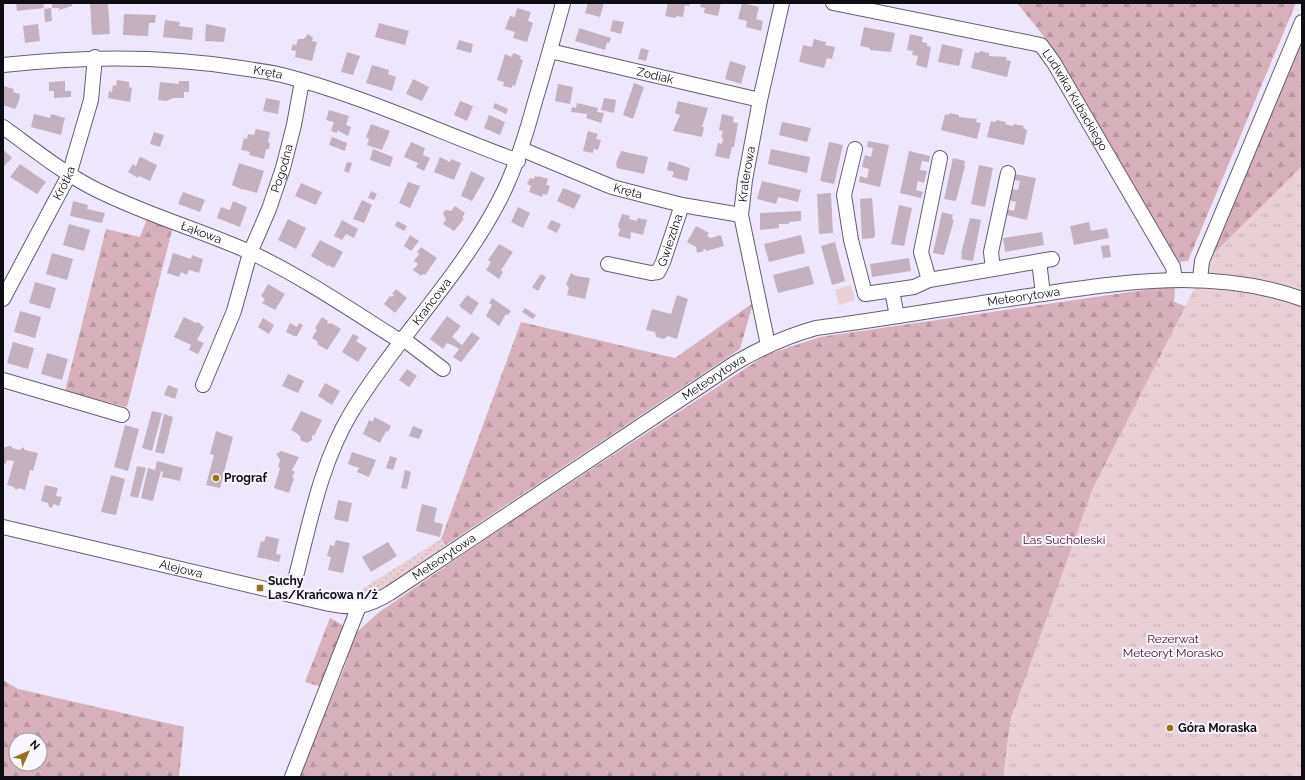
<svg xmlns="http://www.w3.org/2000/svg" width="1305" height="780" viewBox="0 0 1305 780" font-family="Raleway,sans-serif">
	<defs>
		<pattern id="grass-dots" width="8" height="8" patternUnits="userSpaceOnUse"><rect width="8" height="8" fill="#e9d0d6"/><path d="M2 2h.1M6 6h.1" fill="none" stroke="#c7b1b7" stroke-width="1.8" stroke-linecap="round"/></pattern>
		<pattern id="forest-firs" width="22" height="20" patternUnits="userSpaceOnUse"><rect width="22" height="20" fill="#d6b0ba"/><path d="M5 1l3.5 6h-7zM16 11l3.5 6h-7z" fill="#b6969f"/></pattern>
		<pattern id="park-tufts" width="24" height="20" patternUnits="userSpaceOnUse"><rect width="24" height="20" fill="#e9d0d6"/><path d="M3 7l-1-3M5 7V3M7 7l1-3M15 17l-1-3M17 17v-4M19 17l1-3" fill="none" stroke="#c7b1b7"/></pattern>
	</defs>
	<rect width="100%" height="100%" fill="#eee7fc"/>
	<path fill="url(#grass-dots)" d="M 441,539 L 446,545 L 386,588 L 364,600 L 362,589 Z"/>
	<path fill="url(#forest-firs)" fill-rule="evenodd" d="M 1017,3 L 1296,3 L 1188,261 L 1179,262 L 1128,183 L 1050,44 Z
		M 1302,37 L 1302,289 L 1210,260 Z
		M 147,219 L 172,230 L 127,407 L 65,391 L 106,229 L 140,237 Z
		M 1165,287 L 1175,288 L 1174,302 L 1188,307 L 1302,777 L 299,777 L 345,666 L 355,634 L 378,613 L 497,531 L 766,355 L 820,337 Z
		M 753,303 L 740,349 L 446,545 L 441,539 L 521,322 L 675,358 Z
		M 330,618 L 346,627 L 325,688 L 305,682 Z
		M 3,680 L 18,689 L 184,727 L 179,777 L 3,777 ZM 16,740 L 40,740 L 40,764 L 16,764 Z"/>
	<path fill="url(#park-tufts)" d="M 1302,166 L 1302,777 L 1003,777 L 1010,721 L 1092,490 L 1196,285 L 1201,266 Z
		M 851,285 L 855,300 L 839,305 L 835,290 Z"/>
	<path fill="#c3b1c0" d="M 16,3 L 43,3 L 44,8 L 17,11 Z
		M 52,3 L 72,3 L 72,6 L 59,10 L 59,8 L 52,8 Z
		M 90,3 L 108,4 L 110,34 L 92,35 Z
		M 588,3 L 604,3 L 600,17 L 585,13 Z
		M 668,3 L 689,3 L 689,6 L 685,5 L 683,17 L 676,16 L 676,18 L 665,16 Z
		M 701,3 L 721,3 L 718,16 L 704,13 L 705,8 L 700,7 Z
		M 742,3 L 759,7 L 756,19 L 763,21 L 761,31 L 746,27 L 747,21 L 738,19 Z
		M 51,8 L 52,21 L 45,22 L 44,9 Z
		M 517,8 L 531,12 L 528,21 L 533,23 L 527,42 L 513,38 L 515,32 L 505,29 L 510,16 L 515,17 Z
		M 124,14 L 156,15 L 155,23 L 149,23 L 148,36 L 123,35 Z
		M 165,20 L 180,22 L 179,26 L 193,28 L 192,40 L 163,37 Z
		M 613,20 L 624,22 L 621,34 L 610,31 Z
		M 379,23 L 409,31 L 405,45 L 375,37 Z
		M 38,24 L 40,41 L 25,43 L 23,26 Z
		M 206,24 L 226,28 L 224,42 L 205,41 Z
		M 864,27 L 895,33 L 891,52 L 870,50 L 870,48 L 860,46 Z
		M 579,28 L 611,38 L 609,43 L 607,42 L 605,50 L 575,41 Z
		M 308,34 L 313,38 L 312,41 L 317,42 L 312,61 L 295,57 L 296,51 L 291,50 L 293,44 L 296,45 L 298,39 L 304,39 Z
		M 910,34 L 923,37 L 922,42 L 927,43 L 927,46 L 931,47 L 927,68 L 916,65 L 918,56 L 912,55 L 913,51 L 907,50 Z
		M 814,39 L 826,42 L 825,45 L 835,47 L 832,59 L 827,58 L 824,68 L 799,62 L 803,45 L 812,47 Z
		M 459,40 L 473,44 L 471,53 L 456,49 Z
		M 942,44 L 963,49 L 959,66 L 938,62 Z
		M 641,48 L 649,50 L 646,61 L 638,59 Z
		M 980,51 L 989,53 L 989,56 L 1007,57 L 1006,60 L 1011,61 L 1007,77 L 971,68 L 975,52 L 979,53 Z
		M 347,52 L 360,56 L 353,75 L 341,72 Z
		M 513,53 L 521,56 L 520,59 L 523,60 L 515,86 L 512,85 L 512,88 L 503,86 L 504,82 L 497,80 L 505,54 L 512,57 Z
		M 730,61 L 746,66 L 741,84 L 725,79 Z
		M 372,65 L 389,70 L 388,74 L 396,77 L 392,91 L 366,83 Z
		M 413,79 L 429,87 L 422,101 L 406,94 Z
		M 117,80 L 129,82 L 129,87 L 132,88 L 130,102 L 108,98 L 109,91 L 112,92 L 113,85 L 116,86 Z
		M 65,81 L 65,91 L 71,91 L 71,97 L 54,98 L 54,91 L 49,91 L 49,82 Z
		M 179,81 L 189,81 L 189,92 L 184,92 L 184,98 L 173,98 L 166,101 L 158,100 L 160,82 L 179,84 Z
		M 634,83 L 644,87 L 633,119 L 623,115 Z
		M 558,84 L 573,87 L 570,104 L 555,101 Z
		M 3,86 L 14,89 L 13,92 L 20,94 L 19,101 L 15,109 L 3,105 Z
		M 266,98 L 280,101 L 278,114 L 263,111 Z
		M 604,98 L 616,100 L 614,113 L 601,110 Z
		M 460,101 L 473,106 L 467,121 L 454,115 Z
		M 678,101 L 708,108 L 702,127 L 704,127 L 702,137 L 673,131 L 680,115 L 675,113 Z
		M 495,103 L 508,109 L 506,114 L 493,108 Z
		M 577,103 L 598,108 L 597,112 L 604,113 L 601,123 L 586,118 L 587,114 L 571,112 L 572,107 L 576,108 Z
		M 329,110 L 349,116 L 346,125 L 351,127 L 348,136 L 337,130 L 337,133 L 331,131 L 334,122 L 326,120 Z
		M 950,113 L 959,115 L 959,117 L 977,119 L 976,122 L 981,123 L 977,139 L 941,130 L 945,114 L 949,115 Z
		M 34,114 L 50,118 L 51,114 L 65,118 L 61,135 L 31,127 Z
		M 722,114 L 734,117 L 733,122 L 738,123 L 734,147 L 732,147 L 729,159 L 715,156 L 718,143 L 722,144 L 723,138 L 721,137 L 723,131 L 719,130 Z
		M 489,115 L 505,122 L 500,135 L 484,128 Z
		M 996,120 L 1006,122 L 1005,124 L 1013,126 L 1014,124 L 1024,126 L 1023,128 L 1027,130 L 1024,145 L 987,137 L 991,121 L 996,122 Z
		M 782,122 L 811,128 L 807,142 L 779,135 Z
		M 371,124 L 390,131 L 382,150 L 367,145 L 369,139 L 366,137 Z
		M 256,129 L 270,132 L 268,142 L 270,143 L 269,149 L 266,149 L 264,159 L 249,155 L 250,152 L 241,150 L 244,138 L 247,139 L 248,134 L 254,135 Z
		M 588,131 L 598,134 L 596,139 L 601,140 L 598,150 L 594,149 L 593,153 L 583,151 Z
		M 154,132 L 164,135 L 160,147 L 150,144 Z
		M 332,137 L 347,143 L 345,151 L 329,145 Z
		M 868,141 L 889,145 L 880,187 L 859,182 L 860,176 L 867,178 L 869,169 L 862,167 L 863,162 L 865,155 L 871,157 L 873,148 L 867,147 Z
		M 411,142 L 425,148 L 423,155 L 430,158 L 424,171 L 416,167 L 418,163 L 404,157 Z
		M 829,142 L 843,145 L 834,184 L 820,181 Z
		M 3,149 L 12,158 L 3,167 Z
		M 373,149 L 393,157 L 390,167 L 370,160 Z
		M 771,149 L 810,157 L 807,173 L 768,164 Z
		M 621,151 L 648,157 L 644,174 L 617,168 L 616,163 Z
		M 909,151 L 930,156 L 929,162 L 922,161 L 920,170 L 927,171 L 924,183 L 918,181 L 916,190 L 923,192 L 921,198 L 900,193 Z
		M 141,157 L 157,165 L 150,181 L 139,176 L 138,178 L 128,172 L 133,164 L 136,166 L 139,158 Z
		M 440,157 L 450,162 L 451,159 L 461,163 L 454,180 L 434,172 Z
		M 953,158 L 965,161 L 964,165 L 965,166 L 956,201 L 944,199 Z
		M 669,161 L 690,168 L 687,181 L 672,177 L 674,172 L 667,170 Z
		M 347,162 L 352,163 L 349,173 L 344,171 Z
		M 239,163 L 264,171 L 257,193 L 243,189 L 243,190 L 232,185 Z
		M 20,164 L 46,182 L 37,194 L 10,177 Z
		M 979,165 L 993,168 L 985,207 L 971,204 Z
		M 471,171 L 485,178 L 472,201 L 461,196 Z
		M 1015,174 L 1036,178 L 1027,220 L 1006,215 L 1007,209 L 1014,211 L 1016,202 L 1009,200 L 1012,189 L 1018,190 L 1020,181 L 1014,180 Z
		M 535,176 L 538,177 L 539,176 L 548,179 L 546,185 L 550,186 L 547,195 L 543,194 L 542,197 L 529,192 L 531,186 L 527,184 L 530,178 L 534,179 Z
		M 762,181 L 801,190 L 798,202 L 778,197 L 776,204 L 757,199 Z
		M 408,182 L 420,186 L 410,208 L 399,203 Z
		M 301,183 L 322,192 L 316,205 L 295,196 Z
		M 563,188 L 581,195 L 574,209 L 557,201 Z
		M 371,191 L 377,194 L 374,200 L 368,198 Z
		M 183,192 L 205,200 L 200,212 L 178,204 Z
		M 831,193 L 833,233 L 819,234 L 817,194 Z
		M 872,198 L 875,234 L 874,238 L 862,239 L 860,199 Z
		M 362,200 L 372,205 L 364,223 L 353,219 Z
		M 73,201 L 88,205 L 87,209 L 105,213 L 102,223 L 70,216 Z
		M 233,201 L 247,207 L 240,227 L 217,218 L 221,207 L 230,210 Z
		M 899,205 L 912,208 L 904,246 L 891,244 Z
		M 455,206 L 465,213 L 462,218 L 464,219 L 454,231 L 443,224 L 446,219 L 443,214 L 445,210 L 451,211 Z
		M 518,207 L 530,213 L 523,228 L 511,222 Z
		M 801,211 L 801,221 L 789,222 L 789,224 L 779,224 L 779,228 L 760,230 L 760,213 Z
		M 942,212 L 953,215 L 952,219 L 954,220 L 944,255 L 933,253 Z
		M 622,214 L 630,216 L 629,219 L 637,221 L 638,218 L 647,220 L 643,235 L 631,232 L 630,239 L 618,236 L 620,230 L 618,226 Z
		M 970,218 L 981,220 L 973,261 L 961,259 L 962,254 L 961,254 Z
		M 288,219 L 306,228 L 296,249 L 278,240 Z
		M 342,220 L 358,229 L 354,238 L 346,234 L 342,240 L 334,236 Z
		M 551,220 L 561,224 L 557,233 L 547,228 Z
		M 397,221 L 407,226 L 404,231 L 395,226 Z
		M 1089,222 L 1091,231 L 1107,228 L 1109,238 L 1074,245 L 1070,226 Z
		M 69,224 L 90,230 L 84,251 L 63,245 Z
		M 696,226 L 709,233 L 707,236 L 711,238 L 721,235 L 724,246 L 706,251 L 705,249 L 703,249 L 704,251 L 697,253 L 696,247 L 687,242 Z
		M 1042,232 L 1044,245 L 1005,252 L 1003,238 Z
		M 410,235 L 419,241 L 411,251 L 404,246 Z
		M 801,235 L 805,253 L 769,262 L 764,244 Z
		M 320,240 L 343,252 L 334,268 L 328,265 L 328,266 L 311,256 Z
		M 835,242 L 845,281 L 832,285 L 821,246 Z
		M 499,244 L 513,252 L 501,270 L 503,272 L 499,279 L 486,270 L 491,262 L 488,260 Z
		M 1109,245 L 1111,257 L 1103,258 L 1101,246 Z
		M 421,247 L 437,258 L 425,275 L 422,274 L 421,276 L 413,270 L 418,264 L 414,261 L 419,254 L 417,252 Z
		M 52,253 L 73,259 L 67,280 L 46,274 Z
		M 173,253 L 191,259 L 192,255 L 203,259 L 199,273 L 189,270 L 187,275 L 181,272 L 179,277 L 167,273 Z
		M 909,258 L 911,271 L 872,277 L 870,264 Z
		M 809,266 L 814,284 L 778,293 L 773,275 Z
		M 571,273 L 576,276 L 590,278 L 585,299 L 567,295 L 569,288 L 566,284 Z
		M 541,274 L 546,277 L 538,291 L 532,287 Z
		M 35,282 L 56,288 L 50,309 L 29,303 Z
		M 268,284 L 285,294 L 275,310 L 262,303 L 265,299 L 261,296 Z
		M 396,289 L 407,298 L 395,313 L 384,304 L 390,296 L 392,297 L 394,295 L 392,294 Z
		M 467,295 L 479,303 L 471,315 L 459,306 Z
		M 677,295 L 688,299 L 677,339 L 668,336 L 664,339 L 656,337 L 655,332 L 646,330 L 652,309 L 671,314 Z
		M 492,298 L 511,311 L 508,315 L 506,314 L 499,326 L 486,316 L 492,305 L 489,303 Z
		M 525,308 L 536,315 L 533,319 L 522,312 Z
		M 20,311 L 41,317 L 35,338 L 14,332 Z
		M 447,316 L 461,326 L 452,337 L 462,345 L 472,332 L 480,338 L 461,362 L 453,357 L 459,349 L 456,347 L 447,343 L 443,349 L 430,339 Z
		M 184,317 L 196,323 L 198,322 L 204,327 L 197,340 L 204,343 L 198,354 L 189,350 L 191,345 L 174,337 Z
		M 322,317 L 328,321 L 327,323 L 330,324 L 331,323 L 341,329 L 327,350 L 317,344 L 318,342 L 312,338 L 317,330 L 315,328 Z
		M 263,318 L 274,325 L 269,334 L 258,327 Z
		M 290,323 L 297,327 L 299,323 L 303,325 L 297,336 L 294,336 L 286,332 Z
		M 353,334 L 359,337 L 356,341 L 367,348 L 358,362 L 342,352 Z
		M 13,342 L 34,348 L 28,369 L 7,363 Z
		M 47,353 L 68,359 L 62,380 L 41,374 Z
		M 407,369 L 417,376 L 409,387 L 399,380 Z
		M 288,374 L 304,381 L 298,393 L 282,386 Z
		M 325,383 L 340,391 L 332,405 L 318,396 Z
		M 168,385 L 178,389 L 175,399 L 164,395 Z
		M 152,411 L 162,413 L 152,451 L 142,448 Z
		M 301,411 L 322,420 L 314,436 L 312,435 L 312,440 L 307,443 L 300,440 L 301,438 L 298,434 L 291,430 Z
		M 164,414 L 173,417 L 164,454 L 155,452 Z
		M 375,417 L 391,426 L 388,432 L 386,431 L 380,443 L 363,434 L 369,420 L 372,422 Z
		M 125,425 L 139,429 L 128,471 L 114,467 Z
		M 413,426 L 423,430 L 419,439 L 409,436 Z
		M 216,431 L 233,437 L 220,488 L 206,485 L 214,455 L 210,454 Z
		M 12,446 L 12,448 L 20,450 L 23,447 L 25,450 L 38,453 L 33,471 L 30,470 L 25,490 L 19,488 L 16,490 L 14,487 L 7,485 L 14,461 L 7,460 L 6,464 L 3,463 L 3,449 L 5,447 Z
		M 281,451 L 299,457 L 292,470 L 295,472 L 292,477 L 294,478 L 289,493 L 274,488 L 280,468 L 278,467 L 280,460 L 276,454 Z
		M 352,452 L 376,460 L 369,477 L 357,472 L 359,468 L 348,464 Z
		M 390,456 L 397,458 L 393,470 L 386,468 Z
		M 157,461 L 183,468 L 180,481 L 162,477 L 163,472 L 161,471 L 153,501 L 141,498 L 148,468 L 155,470 Z
		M 137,466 L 146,468 L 138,498 L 130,496 Z
		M 405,470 L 411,472 L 407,489 L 401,488 Z
		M 111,475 L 125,479 L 116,515 L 101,512 Z
		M 45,485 L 58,488 L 56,496 L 62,497 L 59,506 L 54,504 L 51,508 L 49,507 L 48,503 L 41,501 Z
		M 338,500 L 352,503 L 348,522 L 334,519 Z
		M 422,504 L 437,508 L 434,522 L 443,524 L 440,537 L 416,531 Z
		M 266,536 L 279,539 L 276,554 L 281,555 L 279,562 L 257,557 L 261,541 L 264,542 Z
		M 336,540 L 350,543 L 343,573 L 328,570 L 331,557 L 327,556 L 330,545 L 334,546 Z
		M 388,542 L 397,556 L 371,572 L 362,557 Z"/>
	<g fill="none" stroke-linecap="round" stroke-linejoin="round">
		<defs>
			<g id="minor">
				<path id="s1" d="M 833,3 L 1041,45 L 1054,63 L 1173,267 L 1175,279"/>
				<path id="s2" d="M 550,51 L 760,100"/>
				<path id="s3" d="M 3,65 C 83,56 161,55 241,68 C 254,70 269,72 282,75 C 364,96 439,132 518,161"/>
				<path id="s4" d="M 3,127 C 35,150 65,175 101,192 C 150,216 203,231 252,253 C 304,278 351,310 400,341"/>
				<path id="s5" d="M 521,149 L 612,187 L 682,205 L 741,215"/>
				<path d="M 855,149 L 844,195 L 851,240 L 865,294 L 914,287 L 929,280"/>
				<path d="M 940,158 L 921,252 L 929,280 L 1052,259"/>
				<path d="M 1039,261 L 1043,294"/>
				<path id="s6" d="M 608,264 L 651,273 L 658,272 L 663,262 L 682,205"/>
				<path d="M 993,269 L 991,252 L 1008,173"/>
				<path d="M 1200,279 L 1202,261 L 1302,22"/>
				<path d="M 892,291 L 897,316"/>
				<path id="s7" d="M 3,299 L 69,175 L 91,100 L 95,57"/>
				<path d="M 402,338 L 443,369"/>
				<path id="s8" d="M 768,345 L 741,215 L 745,180 L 760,100 L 782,3"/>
				<path d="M 3,380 L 122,415"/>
				<path id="s9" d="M 203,385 L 234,311 L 250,253 L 269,209 L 283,168 L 294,125 L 302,81"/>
				<path id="s10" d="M 3,527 L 329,604 C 355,609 367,607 390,593 L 735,363 C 761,348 787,336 816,328 C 887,319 958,306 1029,296 C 1120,282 1213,267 1302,299"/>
				<path id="s11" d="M 291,595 C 308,534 318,468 351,413 C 396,339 459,278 499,201 C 515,171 525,138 534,105 C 544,71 554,37 563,3"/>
				<path d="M 292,777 L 359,606"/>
			</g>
		</defs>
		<use href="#minor" stroke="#655e70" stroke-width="16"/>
		<use href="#minor" stroke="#fff" stroke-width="14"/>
	</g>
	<g fill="#91741a" stroke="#f9f6ff" stroke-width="1.5">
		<circle cx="216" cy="478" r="4"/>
		<rect x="256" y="584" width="8" height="8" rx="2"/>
		<circle cx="1170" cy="728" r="4"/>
	</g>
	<g text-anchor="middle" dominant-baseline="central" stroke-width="4" stroke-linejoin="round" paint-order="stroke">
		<g font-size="12" fill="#0f0d14" stroke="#f9f6ff">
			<text stroke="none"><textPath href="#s3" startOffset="266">Kręta</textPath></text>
			<text stroke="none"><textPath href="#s2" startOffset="108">Zodiak</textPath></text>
			<text stroke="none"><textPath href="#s1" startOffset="277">Ludwika Kubackiego</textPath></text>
			<text stroke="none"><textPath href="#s9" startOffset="231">Pogodna</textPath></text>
			<text stroke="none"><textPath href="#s8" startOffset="174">Kraterowa</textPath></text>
			<text stroke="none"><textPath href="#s7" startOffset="131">Krótka</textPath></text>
			<text stroke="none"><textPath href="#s5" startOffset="115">Kręta</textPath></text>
			<text stroke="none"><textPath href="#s4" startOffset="226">Łąkowa</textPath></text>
			<text stroke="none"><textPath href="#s6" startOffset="85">Gwiezdna</textPath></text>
			<text stroke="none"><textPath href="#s10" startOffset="1112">Meteorytowa</textPath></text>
			<text stroke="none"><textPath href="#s11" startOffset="330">Krańcowa</textPath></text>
			<text stroke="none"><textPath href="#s10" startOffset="788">Meteorytowa</textPath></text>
			<text stroke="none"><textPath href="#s10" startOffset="464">Meteorytowa</textPath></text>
			<text stroke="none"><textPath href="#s10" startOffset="183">Alejowa</textPath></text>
		</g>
		<g font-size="12" font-weight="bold" fill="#0f0d14" stroke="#f9f6ff" text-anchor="start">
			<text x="224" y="478">Prograf</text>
			<text x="268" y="581">Suchy<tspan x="268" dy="14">Las/Krańcowa n/ż</tspan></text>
			<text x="1178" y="728">Góra Moraska</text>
		</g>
		<g font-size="12" fill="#461627" stroke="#f9f6ff">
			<text x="1064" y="540">Las Sucholeski</text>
			<text x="1173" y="639">Rezerwat<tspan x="1173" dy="14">Meteoryt Morasko</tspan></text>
		</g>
	</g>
	<rect width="1305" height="780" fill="none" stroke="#0f0d14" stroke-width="8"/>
	<g transform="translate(28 752) rotate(45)"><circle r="19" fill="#f9f6ff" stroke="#9b99a1"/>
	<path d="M0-3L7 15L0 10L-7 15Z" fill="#91741a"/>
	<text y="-6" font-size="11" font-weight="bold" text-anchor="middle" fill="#0f0d14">N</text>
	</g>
</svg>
